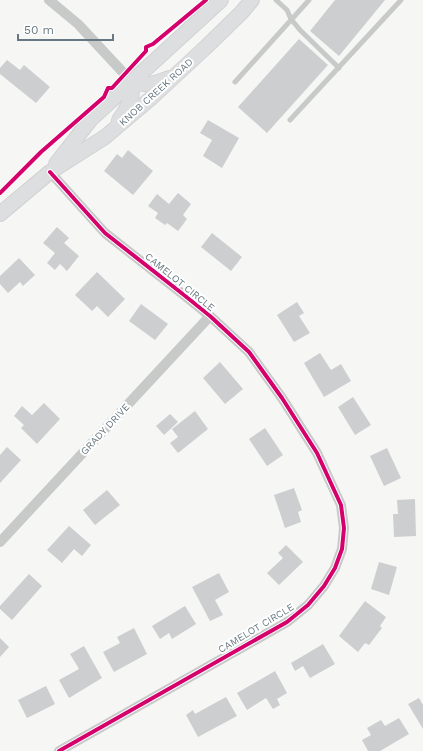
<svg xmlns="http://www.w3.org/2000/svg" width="423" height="751" viewBox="0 0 423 751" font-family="'Work Sans',sans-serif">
	<rect width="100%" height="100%" fill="#f6f6f5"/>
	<path fill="#cdcecf" d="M 335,0 L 385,0 L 339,56 L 310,31 Z
		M 299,39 L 328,65 L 267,133 L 238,107 Z
		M 7,60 L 20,70 L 24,65 L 50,87 L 36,103 L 0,74 L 0,68 Z
		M 208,120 L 239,138 L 222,168 L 203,156 L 212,140 L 200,133 Z
		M 128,150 L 153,171 L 133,195 L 104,171 L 117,154 L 122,158 Z
		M 178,193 L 191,204 L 183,215 L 187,219 L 178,231 L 167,223 L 165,225 L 155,218 L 158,213 L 148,206 L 157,194 L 169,204 Z
		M 57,227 L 69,238 L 64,243 L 79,256 L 67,271 L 60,264 L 55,270 L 47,263 L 55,253 L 43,243 Z
		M 212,233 L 242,257 L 231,271 L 201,247 Z
		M 19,258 L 35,275 L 23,286 L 20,282 L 8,293 L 0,284 L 0,276 Z
		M 97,272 L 125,299 L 108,317 L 97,306 L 92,311 L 75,295 Z
		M 297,302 L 304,313 L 299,316 L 310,333 L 294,342 L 277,315 Z
		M 141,304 L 168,324 L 155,340 L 129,321 Z
		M 320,353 L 331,370 L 341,364 L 351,381 L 324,397 L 304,363 Z
		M 220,362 L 243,389 L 225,404 L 203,378 Z
		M 353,397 L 371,425 L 355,435 L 338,407 Z
		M 44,403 L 60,419 L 37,444 L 21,428 L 24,425 L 14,416 L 22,406 L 32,415 Z
		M 195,411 L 208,429 L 178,453 L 170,443 L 178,437 L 172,429 Z
		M 170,414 L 178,422 L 164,435 L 156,426 Z
		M 265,428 L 283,455 L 267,466 L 249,439 Z
		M 7,447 L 21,460 L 0,483 L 0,455 Z
		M 387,448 L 401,478 L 384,486 L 370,456 Z
		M 294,488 L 302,510 L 298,512 L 301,522 L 285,528 L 274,495 Z
		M 107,490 L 120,505 L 95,525 L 83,510 Z
		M 415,499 L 416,536 L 394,537 L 393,514 L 398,514 L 397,500 Z
		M 69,526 L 91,545 L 82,556 L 74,549 L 62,563 L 47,550 Z
		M 286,545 L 303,562 L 279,585 L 267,573 L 283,558 L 278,553 Z
		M 379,562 L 397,567 L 389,595 L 371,589 Z
		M 219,573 L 229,592 L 215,600 L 223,615 L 210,621 L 192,587 Z
		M 29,574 L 42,586 L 12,620 L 0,609 L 0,606 Z
		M 365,601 L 386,617 L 380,626 L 382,628 L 369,645 L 365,643 L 358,652 L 339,636 Z
		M 185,606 L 196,624 L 172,639 L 169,633 L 160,639 L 152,626 Z
		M 134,628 L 147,654 L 114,672 L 103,652 L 120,643 L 117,637 Z
		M 0,638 L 9,647 L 0,657 Z
		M 323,644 L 335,664 L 310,678 L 303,666 L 295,671 L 291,663 Z
		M 84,646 L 102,678 L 69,698 L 59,680 L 79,669 L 70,654 Z
		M 275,671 L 287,693 L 277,699 L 280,705 L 273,709 L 266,698 L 247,710 L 237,693 Z
		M 46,686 L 55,704 L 27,718 L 18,700 Z
		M 226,697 L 237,716 L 198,737 L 186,715 L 193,710 L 195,714 Z
		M 419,698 L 423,705 L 423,729 L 408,704 Z
		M 399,718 L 409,734 L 380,751 L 368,751 L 362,740 L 371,735 L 367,728 L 381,720 L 385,726 Z"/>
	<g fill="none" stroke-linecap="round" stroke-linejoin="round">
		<defs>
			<path id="secondary" d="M 131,81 C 149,87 152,84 169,78
				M 119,120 C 128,108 135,95 131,81
				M 56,164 L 91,119 L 221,0
				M 0,214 L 50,172 L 105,137 L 150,99 L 206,47 L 241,13 L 252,0"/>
		</defs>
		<use href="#secondary" stroke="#d1d2d3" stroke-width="16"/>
		<path stroke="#c8caca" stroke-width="5" d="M 276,0 L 287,10 L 291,19 L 300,30 L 339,68
			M 235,82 L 309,0
			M 290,120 L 401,0"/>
		<path stroke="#c8caca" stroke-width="10" d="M 49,0 L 78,24 L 131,81
			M 50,172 L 105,233 L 184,295 L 210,316 L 249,352 L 282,398 L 317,453 L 341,505 L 344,528 L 342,549 L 335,568 L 324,586 L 308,605 L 287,622 L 59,751
			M 0,542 L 210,316"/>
		<use href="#secondary" stroke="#dddedf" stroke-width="14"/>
		<defs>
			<path id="cycleway" d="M 50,172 L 105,233 L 184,295 L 210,316 L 249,352 L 282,398 L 317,453 L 341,505 L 344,528 L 342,549 L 335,568 L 324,586 L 308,605 L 287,622 L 59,751
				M 0,193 L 41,152 L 104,97 L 108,88 L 112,88 L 146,51 L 146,47 L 153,44 L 206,0"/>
		</defs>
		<use href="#cycleway" stroke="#fff" stroke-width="6"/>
		<use href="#cycleway" stroke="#d6006c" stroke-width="4"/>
	</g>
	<g text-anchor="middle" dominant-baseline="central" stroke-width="4" stroke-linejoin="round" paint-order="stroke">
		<g font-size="10" fill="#687882" stroke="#fff">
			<text transform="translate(156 92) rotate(-42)">KNOB CREEK ROAD</text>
			<text transform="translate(180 282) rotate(39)">CAMELOT CIRCLE</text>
			<text transform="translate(105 429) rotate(-47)">GRADY DRIVE</text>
			<text transform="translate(256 628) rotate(-31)">CAMELOT CIRCLE</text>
		</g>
	</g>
	<path d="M18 34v6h95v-6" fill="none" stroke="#687882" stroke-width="2"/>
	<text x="24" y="34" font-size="12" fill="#687882" stroke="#ffffff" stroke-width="3" paint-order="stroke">50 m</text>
</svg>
